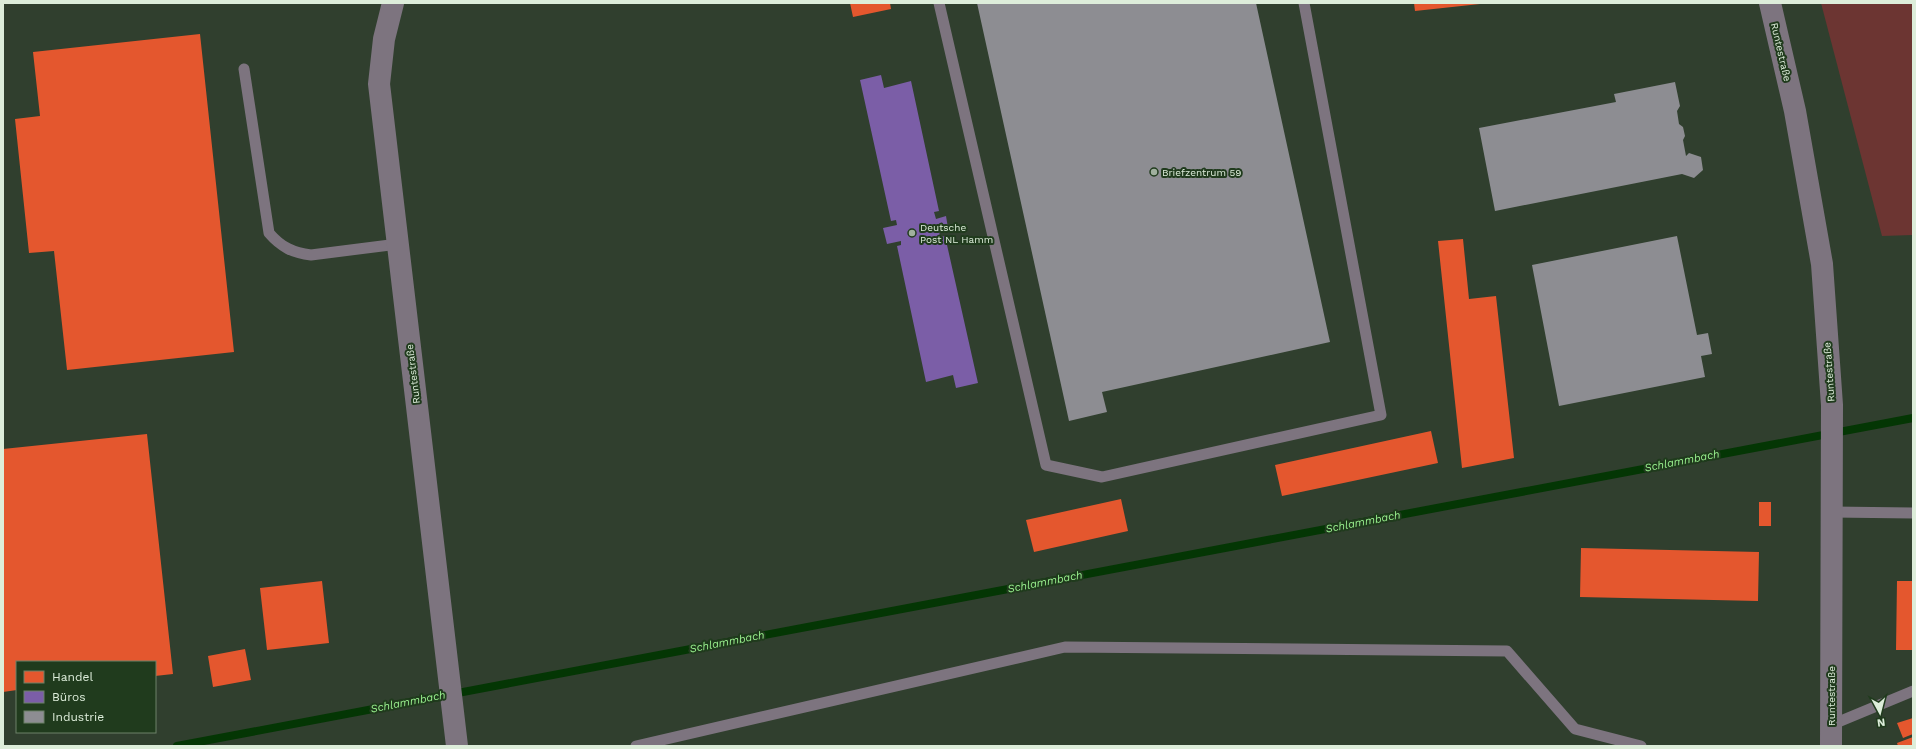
<svg xmlns="http://www.w3.org/2000/svg" width="1916" height="749" viewBox="0 0 1916 749" font-family="'Work Sans',sans-serif">
	<rect width="100%" height="100%" fill="#303f2e"/>
	<path fill="#6c3532" d="M 1821,3 L 1913,3 L 1913,235 L 1882,236 Z"/>
	<path fill="#e4572e" d="M 850,3 L 890,3 L 891,9 L 853,17 Z
		M 1414,3 L 1480,3 L 1480,4 L 1415,11 Z
		M 200,34 L 234,352 L 67,370 L 54,251 L 29,253 L 15,119 L 40,116 L 33,52 Z
		M 1463,239 L 1469,299 L 1496,296 L 1514,458 L 1462,468 L 1438,241 Z
		M 1431,431 L 1438,463 L 1282,496 L 1275,465 Z
		M 147,434 L 173,674 L 155,676 L 155,662 L 17,662 L 17,690 L 3,692 L 3,449 Z
		M 1121,499 L 1128,531 L 1034,552 L 1026,520 Z
		M 1759,502 L 1771,502 L 1771,526 L 1759,526 Z
		M 1581,548 L 1759,552 L 1758,601 L 1580,597 Z
		M 322,581 L 329,643 L 267,650 L 260,588 Z
		M 1897,581 L 1913,581 L 1913,650 L 1896,650 Z
		M 245,649 L 251,680 L 213,687 L 208,656 Z
		M 1913,718 L 1913,734 L 1903,738 L 1897,723 Z
		M 1913,737 L 1913,746 L 1898,746 L 1897,743 Z"/>
	<path fill="#7b5ea7" d="M 881,75 L 884,88 L 911,81 L 939,211 L 934,212 L 936,219 L 946,216 L 948,228 L 939,230 L 940,237 L 945,236 L 978,383 L 956,388 L 953,375 L 926,382 L 897,246 L 901,245 L 901,241 L 887,244 L 883,228 L 897,225 L 896,220 L 891,221 L 860,80 Z"/>
	<path fill="#8d8d92" d="M 977,3 L 1256,3 L 1330,342 L 1102,392 L 1107,412 L 1069,421 Z
		M 1675,82 L 1680,106 L 1677,111 L 1679,124 L 1683,127 L 1685,136 L 1683,140 L 1686,156 L 1689,153 L 1701,157 L 1703,170 L 1694,178 L 1682,174 L 1495,211 L 1479,128 L 1616,102 L 1614,94 Z
		M 1677,236 L 1697,335 L 1708,333 L 1712,354 L 1701,356 L 1705,377 L 1559,406 L 1532,265 Z"/>
	<g fill="none" stroke-linecap="round" stroke-linejoin="round">
		<path stroke="#043604" stroke-width="8" d="M 177,746 L 1913,418"/>
		<path stroke="#7d747f" stroke-width="11" d="M 939,3 L 1046,465 L 1102,477 L 1381,415 L 1304,3
			M 244,69 L 269,233 C 281,247 293,253 311,255 L 398,244
			M 1832,512 L 1913,513
			M 1831,725 L 1913,691
			M 636,746 L 1065,647 L 1507,651 L 1575,729 L 1641,746"/>
		<path stroke="#7d747f" stroke-width="22" d="M 393,3 L 384,39 L 379,84 L 457,746
			M 1770,3 L 1795,111 L 1822,264 L 1832,405 L 1831,746"/>
	</g>
	<g fill="#a0b09e" stroke="#203b1d" stroke-width="1.5">
		<circle cx="1154" cy="172" r="4"/>
		<circle cx="912" cy="233" r="4"/>
	</g>
	<g text-anchor="middle" dominant-baseline="central" stroke-width="4" stroke-linejoin="round" paint-order="stroke">
		<g font-size="10" fill="#ddedda" stroke="#203b1d">
			<text transform="translate(1781 52) rotate(77)">Runtestraße</text>
			<text transform="translate(1829 372) rotate(-94)">Runtestraße</text>
			<text transform="translate(413 374) rotate(-97)">Runtestraße</text>
			<text transform="translate(1831 696) rotate(-90)">Runtestraße</text>
		</g>
		<g font-size="10" fill="#ddedda" stroke="#203b1d" text-anchor="start">
			<text x="1162" y="172">Briefzentrum 59</text>
			<text x="920" y="227">Deutsche<tspan x="920" dy="12">Post NL Hamm</tspan></text>
		</g>
		<g font-size="11" font-style="italic" fill="#9af18f" stroke="#203b1d">
			<text transform="translate(1682 461) rotate(-11)">Schlammbach</text>
			<text transform="translate(1363 522) rotate(-11)">Schlammbach</text>
			<text transform="translate(1045 582) rotate(-11)">Schlammbach</text>
			<text transform="translate(727 642) rotate(-11)">Schlammbach</text>
			<text transform="translate(408 702) rotate(-11)">Schlammbach</text>
		</g>
	</g>
	<rect width="1916" height="749" fill="none" stroke="#ddedda" stroke-width="8"/>
	<rect x="16" y="661" width="140" height="72" fill="#203b1d" stroke="#6c8269"/>
	<rect x="24" y="671" width="20" height="12" fill="#e4572e" stroke="#6c8269"/>
	<text x="52" y="681" font-size="12" fill="#ddedda">Handel</text>
	<rect x="24" y="691" width="20" height="12" fill="#7b5ea7" stroke="#6c8269"/>
	<text x="52" y="701" font-size="12" fill="#ddedda">Büros</text>
	<rect x="24" y="711" width="20" height="12" fill="#8d8d92" stroke="#6c8269"/>
	<text x="52" y="721" font-size="12" fill="#ddedda">Industrie</text>
	<g transform="translate(1880 713) rotate(173)" stroke="#203b1d" stroke-width="3" paint-order="stroke">
	<path d="M0-3L7 15L0 10L-7 15Z" fill="#ddedda"/>
	<text y="-6" font-size="11" font-weight="bold" text-anchor="middle" fill="#ddedda">N</text>
	</g>
</svg>
